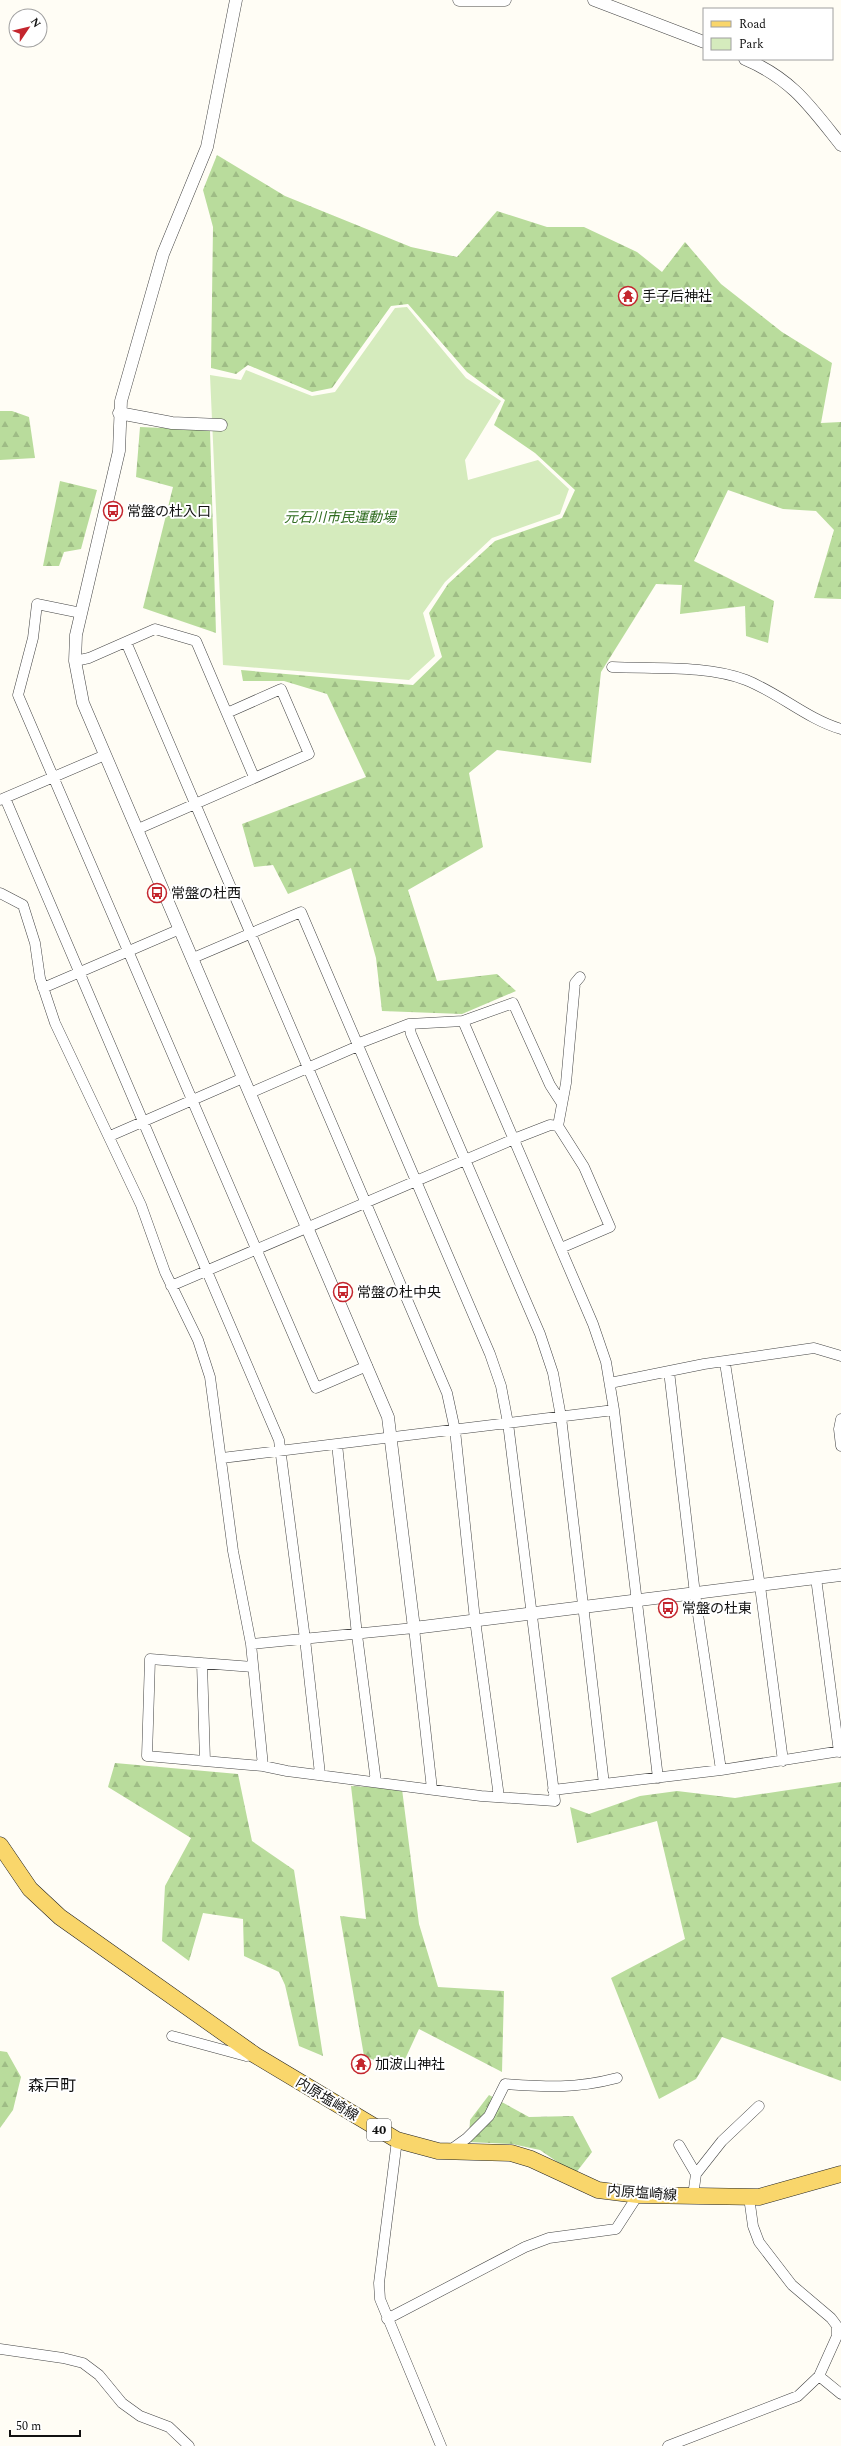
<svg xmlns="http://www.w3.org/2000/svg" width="841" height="2446" viewBox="0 0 841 2446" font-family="Spectral,'Noto Sans JP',serif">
	<defs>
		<pattern id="forest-firs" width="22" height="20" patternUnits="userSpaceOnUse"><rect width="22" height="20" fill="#b9dc9c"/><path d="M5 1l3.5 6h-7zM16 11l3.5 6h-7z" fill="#9ebc85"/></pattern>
	</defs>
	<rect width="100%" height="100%" fill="#fffdf5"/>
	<path fill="url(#forest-firs)" d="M 217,155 L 285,196 L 411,247 L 457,257 L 497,211 L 547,227 L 584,227 L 637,252 L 662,272 L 685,242 L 721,284 L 782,332 L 832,363 L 821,423 L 841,422 L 841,599 L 814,598 L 834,530 L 816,511 L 783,509 L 728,490 L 694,561 L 774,601 L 768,643 L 746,636 L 745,606 L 680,614 L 682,585 L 656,584 L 601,672 L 591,763 L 497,750 L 469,773 L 483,847 L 408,890 L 437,981 L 497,974 L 516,991 L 462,1014 L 382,1011 L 376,958 L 351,868 L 288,894 L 273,865 L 254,867 L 242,824 L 366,777 L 327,694 L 284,681 L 243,681 L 241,670 L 413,685 L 442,657 L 429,613 L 448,584 L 495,541 L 562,518 L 575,490 L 535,453 L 494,425 L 505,400 L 467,372 L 408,304 L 391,306 L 332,388 L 312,392 L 248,365 L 236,374 L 211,368 L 213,227 L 203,190 Z
		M 0,411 L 12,411 L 29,417 L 35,458 L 0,460 Z
		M 140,427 L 210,430 L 216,633 L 143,608 L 173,487 L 136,477 Z
		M 60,481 L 97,490 L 81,549 L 64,552 L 59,566 L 43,566 Z
		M 115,1763 L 238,1774 L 252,1841 L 294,1870 L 323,2056 L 299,2046 L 285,1985 L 279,1972 L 244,1956 L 243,1919 L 203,1913 L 189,1961 L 162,1941 L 165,1886 L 191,1838 L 108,1787 Z
		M 841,1782 L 841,2081 L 722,2037 L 696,2079 L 659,2099 L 611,1978 L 685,1939 L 657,1821 L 577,1843 L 570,1807 L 589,1814 L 640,1796 L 677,1791 L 735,1798 Z
		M 351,1786 L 402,1789 L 419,1924 L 438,1987 L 504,1991 L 502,2072 L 419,2029 L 400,2070 L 364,2056 L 340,1916 L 366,1919 Z
		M 0,2051 L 7,2052 L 21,2077 L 13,2110 L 0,2128 Z
		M 489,2095 L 529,2117 L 573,2116 L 592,2152 L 575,2174 L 540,2150 L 512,2144 L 469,2142 L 470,2120 Z"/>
	<path fill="#d5ebbd" d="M 407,307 L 466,378 L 501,401 L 465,460 L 468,480 L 538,460 L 569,489 L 560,514 L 492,538 L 445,582 L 423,613 L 435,656 L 409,680 L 223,665 L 210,375 L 241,380 L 246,370 L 312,396 L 335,392 L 395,308 Z"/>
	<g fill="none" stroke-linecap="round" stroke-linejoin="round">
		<defs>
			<path id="minor" d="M 81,613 L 37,604 L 33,638 L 18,695 L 316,1388 L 367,1366
				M 126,642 L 447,1393 L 455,1430 L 475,1620 L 499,1797
				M 75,661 L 89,658 L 155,629 L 196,641 L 254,777
				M 612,667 C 654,669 707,665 746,680 C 779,693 807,719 841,729
				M 5,798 L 279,1440 L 305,1639 L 320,1774
				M 0,800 L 105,755
				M 138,829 L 309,754 L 281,689 L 227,713
				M 0,893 L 23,905 L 35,943 L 40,978 L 55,1023 L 141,1205 L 165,1272 L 198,1340 L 210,1377 L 233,1551 L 251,1644 L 263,1766
				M 193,958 L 301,912 L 490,1354 L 501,1386 L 508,1423 L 555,1801 L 481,1796 L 287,1771 L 263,1766 L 147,1756 L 150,1659 L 253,1667
				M 43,988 L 180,929
				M 463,1021 L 593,1324 L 606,1362 L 614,1410 L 658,1778
				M 409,1024 L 411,1034 L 540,1334 L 553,1373 L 561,1417 L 604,1784
				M 357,1044 L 409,1024 L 463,1021 L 513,1003 L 550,1085 L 561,1102
				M 250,1093 L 358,1046
				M 110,1136 L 243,1078
				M 561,1248 L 610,1227 L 584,1167 L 558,1126 L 566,1083 L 575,983 L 580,977
				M 171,1286 L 514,1139 L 550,1125 L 558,1126
				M 725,1363 L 760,1586 L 783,1761
				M 669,1371 L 695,1594 L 721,1770
				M 610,1383 L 704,1364 L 814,1348 L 841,1356
				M 841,1419 L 839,1429 L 841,1446
				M 337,1444 L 357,1635 L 376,1782
				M 222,1458 L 614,1410
				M 816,1578 L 839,1752
				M 251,1644 L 414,1628 L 432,1789
				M 202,1663 L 205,1761
				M 553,1790 L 721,1770 L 841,1751
				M 172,2036 L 246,2056 L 255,2055
				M 397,2140 L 379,2283 L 380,2299 L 441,2446
				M 679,2145 L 696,2174
				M 449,2151 L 467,2138 L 489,2116 L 505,2084 C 547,2087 575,2089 617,2078
				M 693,2196 L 696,2174 L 722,2141 L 759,2106
				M 387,2319 L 525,2247 L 549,2238 L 616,2229 L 638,2195
				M 0,2349 L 63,2358 L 83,2363 L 99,2375 L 122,2403 L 140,2416 L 169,2427 L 189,2446
				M 819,2376 L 841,2394
				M 668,2446 L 798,2396 L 819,2376 L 837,2336 L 837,2326 L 831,2318 L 792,2285 L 759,2242 L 753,2226 L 749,2197"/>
			<path id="tertiary" d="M 236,0 L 207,147 L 163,254 L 121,401 L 119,451 L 76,635 L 75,661 L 83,703 L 388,1417 L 414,1628 L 841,1575
				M 459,0 L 505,0
				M 594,0 L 704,42
				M 745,59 C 792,79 810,106 841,145
				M 119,413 L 172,423 L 221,425"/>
			<path id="primary" d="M 0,1845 L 30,1889 L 60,1917 L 255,2055 L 397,2140 L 438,2151 L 511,2153 L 531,2159 L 598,2190 L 638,2195 L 759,2197 L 841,2174"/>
		</defs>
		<use href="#minor" stroke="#444" stroke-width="11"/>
		<use href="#tertiary" stroke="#444" stroke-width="13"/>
		<use href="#primary" stroke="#222" stroke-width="17"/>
		<use href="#minor" stroke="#fff" stroke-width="10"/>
		<use href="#tertiary" stroke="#fff" stroke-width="12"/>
		<use href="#primary" stroke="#f9d66b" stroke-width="16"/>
	</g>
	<defs>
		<symbol id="temple-ring" viewBox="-11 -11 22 22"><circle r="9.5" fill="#fff" stroke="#c4262e" stroke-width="1.5"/><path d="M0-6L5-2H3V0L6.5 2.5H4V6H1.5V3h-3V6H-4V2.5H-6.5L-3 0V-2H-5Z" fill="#c4262e"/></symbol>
		<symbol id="bus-ring" viewBox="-11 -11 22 22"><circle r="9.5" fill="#fff" stroke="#c4262e" stroke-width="1.5"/><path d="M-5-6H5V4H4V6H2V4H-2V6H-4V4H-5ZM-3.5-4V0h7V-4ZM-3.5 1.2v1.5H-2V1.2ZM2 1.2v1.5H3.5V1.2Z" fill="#c4262e"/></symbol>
	</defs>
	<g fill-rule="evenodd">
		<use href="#temple-ring" x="617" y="285" width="22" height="22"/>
		<use href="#bus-ring" x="102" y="500" width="22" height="22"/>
		<use href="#bus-ring" x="146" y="882" width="22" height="22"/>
		<use href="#bus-ring" x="332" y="1281" width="22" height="22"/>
		<use href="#bus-ring" x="657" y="1597" width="22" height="22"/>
		<use href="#temple-ring" x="350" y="2053" width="22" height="22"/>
	</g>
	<g text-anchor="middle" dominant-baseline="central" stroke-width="4" stroke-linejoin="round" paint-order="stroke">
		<rect fill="#fff" stroke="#585858" stroke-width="1" x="367" y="2119" width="24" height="22" rx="3"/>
		<g font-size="13" font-weight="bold" fill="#111">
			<text x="379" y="2130">40</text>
		</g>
		<g font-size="14" fill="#111" stroke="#fff" text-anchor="start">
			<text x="642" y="296">手子后神社</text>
			<text x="127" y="511">常盤の杜入口</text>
			<text x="171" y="893">常盤の杜西</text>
			<text x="357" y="1292">常盤の杜中央</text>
			<text x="682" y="1608">常盤の杜東</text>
			<text x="375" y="2064">加波山神社</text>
		</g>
		<g font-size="14" font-style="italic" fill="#2f6b1f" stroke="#fff">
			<text x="340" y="517">元石川市民運動場</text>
		</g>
		<g font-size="14" fill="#111" stroke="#fff">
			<text transform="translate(327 2099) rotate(31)">内原塩崎線</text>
			<text transform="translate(642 2193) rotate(4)">内原塩崎線</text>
		</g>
		<g font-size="16" fill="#111" stroke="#fff">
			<text x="52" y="2086">森戸町</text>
		</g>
	</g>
	<rect x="703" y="8" width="130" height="52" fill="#ffffff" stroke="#a0a0a0"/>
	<rect x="711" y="21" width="20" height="6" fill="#f9d66b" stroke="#a0a0a0"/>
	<text x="739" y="28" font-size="12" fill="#111111">Road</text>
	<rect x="711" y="38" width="20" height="12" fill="#d5ebbd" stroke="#a0a0a0"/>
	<text x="739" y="48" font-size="12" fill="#111111">Park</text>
	<g transform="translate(28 28) rotate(55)"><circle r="19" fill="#ffffff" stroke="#a0a0a0"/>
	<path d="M0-3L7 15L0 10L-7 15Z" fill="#c4262e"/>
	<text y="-6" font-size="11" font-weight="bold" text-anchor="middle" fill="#111111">N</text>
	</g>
	<path d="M10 2430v6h70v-6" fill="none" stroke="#111111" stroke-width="2"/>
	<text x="16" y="2430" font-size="12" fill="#111111" stroke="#ffffff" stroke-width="3" paint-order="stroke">50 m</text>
</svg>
